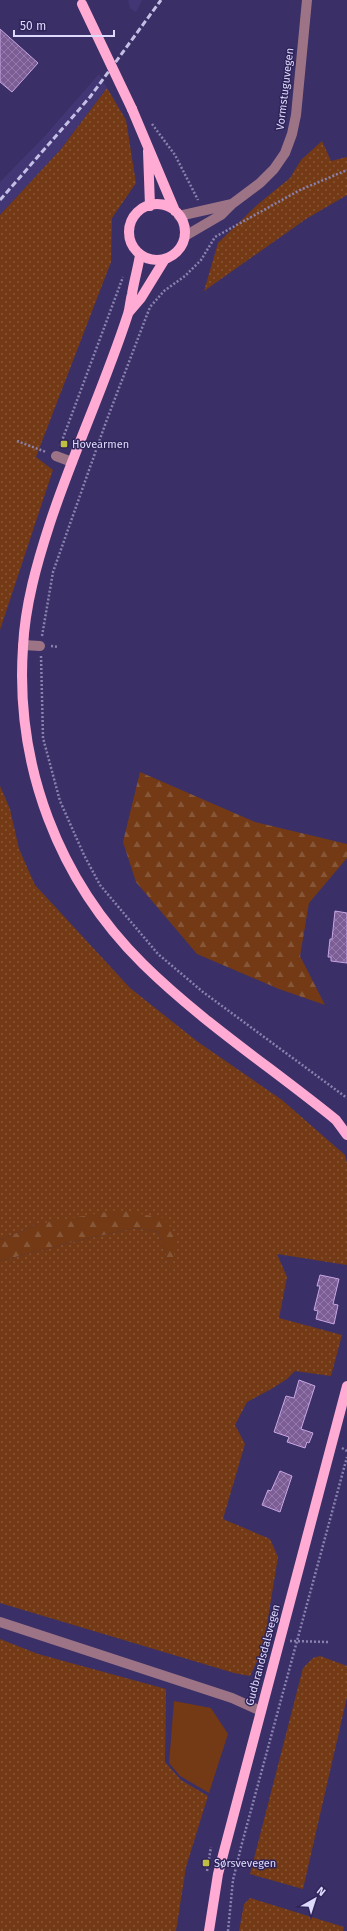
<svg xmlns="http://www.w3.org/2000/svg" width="347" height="1931" viewBox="0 0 347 1931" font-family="'Fira Sans',sans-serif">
	<defs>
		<pattern id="green-dots" width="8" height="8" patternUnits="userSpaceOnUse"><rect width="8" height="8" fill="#733a15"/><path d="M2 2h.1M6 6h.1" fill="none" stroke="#865638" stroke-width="1.8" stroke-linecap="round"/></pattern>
		<pattern id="forest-firs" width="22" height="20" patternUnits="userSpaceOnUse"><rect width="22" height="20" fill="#733a15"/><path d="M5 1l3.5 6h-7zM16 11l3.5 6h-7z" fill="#865638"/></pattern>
		<pattern id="building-cross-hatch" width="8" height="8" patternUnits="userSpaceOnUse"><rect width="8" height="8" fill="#7d5d95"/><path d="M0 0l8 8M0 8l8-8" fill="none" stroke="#957baa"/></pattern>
	</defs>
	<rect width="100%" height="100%" fill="#3a2f66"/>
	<path fill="#433674" d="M 128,0 L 142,0 L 136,12 L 130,8 Z
		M 99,74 L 107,88 L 61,149 L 0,215 L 0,182 L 44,137 Z"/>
	<path fill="url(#green-dots)" d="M 107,88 L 126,120 L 136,183 L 112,218 L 111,262 L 36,457 L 53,470 L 0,630 L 0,215 L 61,149 Z
		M 322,141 L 331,161 L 347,157 L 347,195 L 306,219 L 204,291 L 218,243 L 257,205 L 290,178 L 301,160 Z
		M 0,786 L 10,809 L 19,849 L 35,885 L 130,988 L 198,1042 L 282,1100 L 345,1155 L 347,1163 L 347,1265 L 277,1254 L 287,1277 L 279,1318 L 342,1335 L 331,1376 L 295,1371 L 287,1379 L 273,1388 L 247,1402 L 235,1425 L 245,1444 L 223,1519 L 270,1539 L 278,1557 L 263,1649 L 250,1676 L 234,1673 L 0,1603 L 0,1261 L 81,1240 L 135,1228 L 158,1232 L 172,1271 L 164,1218 L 38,1224 L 0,1240 Z
		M 0,1639 L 38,1654 L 166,1689 L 165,1762 L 181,1780 L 208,1796 L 186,1867 L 176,1931 L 0,1931 Z
		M 320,1656 L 347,1666 L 347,1697 L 303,1889 L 250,1874 L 303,1668 L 313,1658 Z
		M 250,1898 L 344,1927 L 343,1931 L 239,1931 L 244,1904 Z"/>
	<path fill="url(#forest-firs)" d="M 140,772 L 255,822 L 347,844 L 347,858 L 309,903 L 300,956 L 325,1005 L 279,989 L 197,954 L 136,882 L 123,842 Z
		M 117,1210 L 164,1218 L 176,1235 L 172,1272 L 158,1232 L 135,1228 L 81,1240 L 0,1261 L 0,1240 L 38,1224 Z"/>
	<path fill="#733a15" d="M 174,1701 L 211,1708 L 228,1734 L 209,1793 L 180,1776 L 169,1763 Z"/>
	<path fill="url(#building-cross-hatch)" stroke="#c8a6e3" d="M 0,29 L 38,63 L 12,92 L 0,82 Z
		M 335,911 L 347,913 L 347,963 L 331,961 L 331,957 L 328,957 L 330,939 L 332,939 Z
		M 320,1275 L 339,1279 L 333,1304 L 338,1305 L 334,1324 L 316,1319 L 318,1311 L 314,1310 L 320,1286 L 317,1286 Z
		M 299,1380 L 315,1386 L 301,1429 L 313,1433 L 309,1443 L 307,1442 L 305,1448 L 287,1442 L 289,1437 L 274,1432 L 286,1396 L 294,1398 Z
		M 280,1471 L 292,1476 L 280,1512 L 262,1505 L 268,1490 L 271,1491 Z"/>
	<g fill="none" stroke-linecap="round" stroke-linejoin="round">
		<path stroke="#8982af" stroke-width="2.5" stroke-dasharray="2 2" stroke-linecap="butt" d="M 152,124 L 175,155 L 198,200
			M 17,441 L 46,452
			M 60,446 L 123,277
			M 42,636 L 53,572 L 106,422 L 150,307 L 164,291 L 185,276 L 201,260 L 215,237 L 300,190 L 347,170
			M 51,646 L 58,647
			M 41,656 L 43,738 L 60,801 L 84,855 L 100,885 L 158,954 L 203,992 L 347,1098
			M 342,1448 L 347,1451
			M 290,1641 L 328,1642
			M 207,1871 L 211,1847
			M 228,1931 L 233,1880 L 241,1847 L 347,1457"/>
		<path stroke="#9d7486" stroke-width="10" d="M 179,216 L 232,204
			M 185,236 L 221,215 L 232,204 L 260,183 L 274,169 L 285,153 L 292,134 L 296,115 L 307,0
			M 56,456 L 72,462
			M 23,645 L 40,646
			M 0,1622 L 232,1698 L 261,1711"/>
		<path stroke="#ffabd3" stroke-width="10" d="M 132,109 L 175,211
			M 148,151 L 150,206
			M129 232a28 28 0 1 1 56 0a28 28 0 1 1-56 0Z
			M 140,255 C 138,268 134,281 132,294 C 130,301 130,308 128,314 C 105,385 73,453 50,523 C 37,563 25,605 23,647 C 15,765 58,880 143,964 C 202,1022 272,1068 336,1120 L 347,1135
			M 129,312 L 141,298 L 165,259
			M 209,1931 L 218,1874 L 347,1386"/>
		<path stroke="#c4c0e5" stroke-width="3" stroke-dasharray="6 3" stroke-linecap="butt" d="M 0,200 L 90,97 L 161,0"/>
		<path stroke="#ffabd3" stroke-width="10" d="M 82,4 L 132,109"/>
	</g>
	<g fill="#bebf42" stroke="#30255a" stroke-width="1.5">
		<rect x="60" y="440" width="8" height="8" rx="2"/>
		<rect x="202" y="1859" width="8" height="8" rx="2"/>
	</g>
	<g text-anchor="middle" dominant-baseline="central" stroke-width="3" stroke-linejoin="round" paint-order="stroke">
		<g font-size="11" fill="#dddafc" stroke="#30255a">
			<text transform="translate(285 89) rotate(-83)">Vormstuguvegen</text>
			<text transform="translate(263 1655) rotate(-75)">Gudbrandsdalsvegen</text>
		</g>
		<g font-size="11" fill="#dddafc" stroke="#30255a" text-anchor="start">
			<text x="72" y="444">Hovearmen</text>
			<text x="214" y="1863">Sørsvevegen</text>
		</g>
	</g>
	<g transform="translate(315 1899) rotate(39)" stroke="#30255a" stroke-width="3" paint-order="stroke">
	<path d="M0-3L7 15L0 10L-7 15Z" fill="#dddafc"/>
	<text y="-6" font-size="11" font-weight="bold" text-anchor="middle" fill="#dddafc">N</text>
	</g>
	<path d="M14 30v6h100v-6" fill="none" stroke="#dddafc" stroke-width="2"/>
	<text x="20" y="30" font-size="12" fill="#dddafc" stroke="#30255a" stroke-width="3" paint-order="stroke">50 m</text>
</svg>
